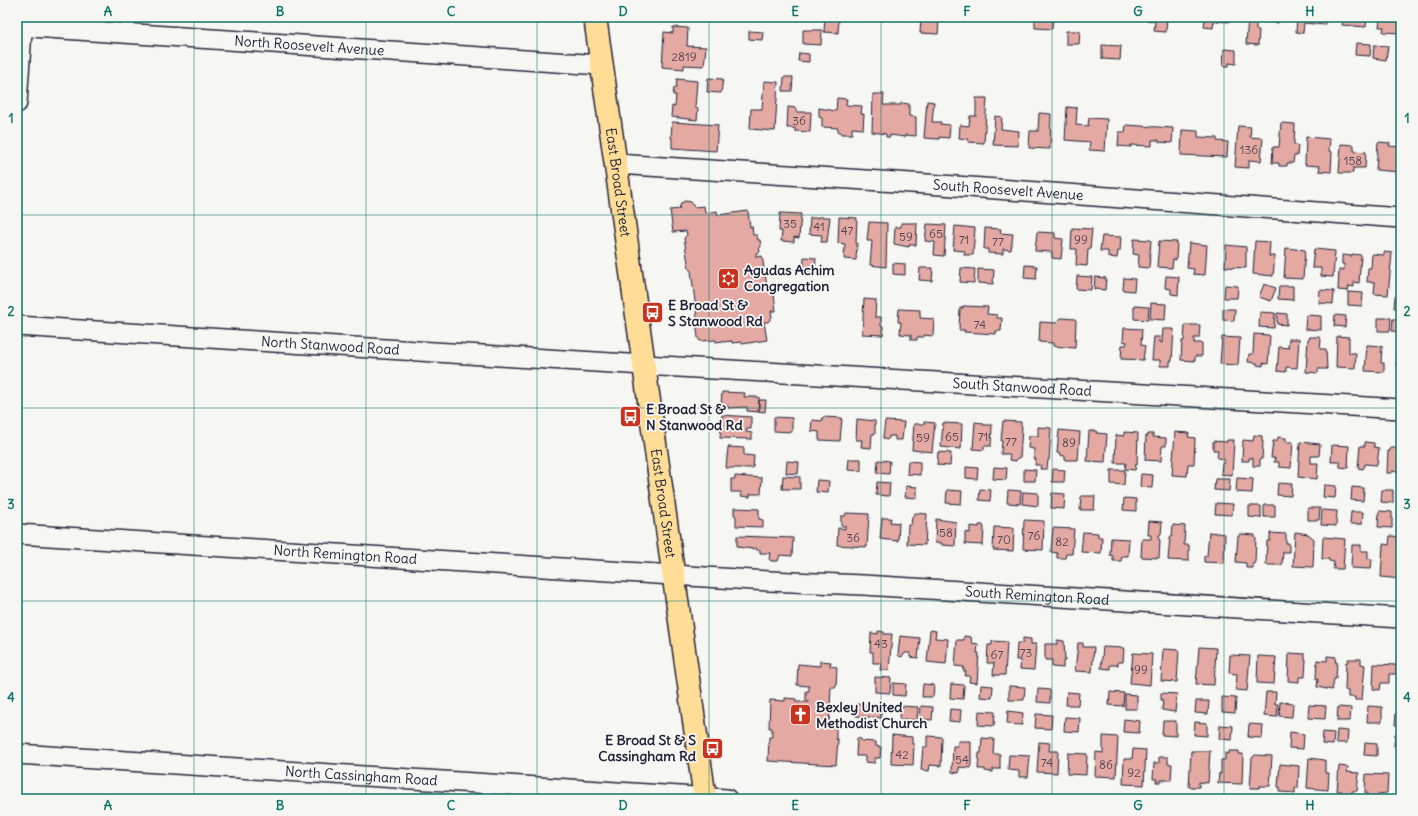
<svg xmlns="http://www.w3.org/2000/svg" width="1418" height="816" viewBox="0 0 1418 816" font-family="Delius,sans-serif">
	<rect width="100%" height="100%" fill="#f6f6f2"/>
	<filter id="ink" filterUnits="userSpaceOnUse"><feTurbulence type="fractalNoise" baseFrequency=".025" numOctaves="2"/><feDisplacementMap in="SourceGraphic" scale="8" xChannelSelector="R" yChannelSelector="G"/><feConvolveMatrix kernelMatrix="1 2 1 2 8 2 1 2 1" color-interpolation-filters="sRGB"/></filter>
	<g filter="url(#ink)">
		<path fill="#e3a9a2" stroke="#22223b" d="M 676,17 L 690,17 L 690,19 L 676,18 Z
			M 825,17 L 839,18 L 838,33 L 824,32 Z
			M 1035,17 L 1053,17 L 1052,29 L 1035,28 Z
			M 1146,17 L 1167,17 L 1166,32 L 1154,31 L 1155,21 L 1146,20 Z
			M 1205,17 L 1230,17 L 1229,22 L 1214,21 L 1213,28 L 1204,27 Z
			M 1248,17 L 1279,17 L 1278,23 L 1256,21 L 1256,30 L 1259,30 L 1258,45 L 1246,44 Z
			M 1297,17 L 1326,17 L 1325,25 L 1304,23 L 1303,33 L 1296,32 Z
			M 1343,17 L 1367,17 L 1366,27 L 1342,25 Z
			M 1380,17 L 1401,17 L 1401,40 L 1400,40 L 1400,33 L 1383,32 L 1384,27 L 1379,27 Z
			M 921,19 L 939,21 L 938,34 L 920,33 Z
			M 673,27 L 688,28 L 687,46 L 706,47 L 704,66 L 684,65 L 684,69 L 662,67 L 664,32 L 673,33 Z
			M 803,30 L 822,30 L 821,45 L 803,44 Z
			M 749,31 L 763,32 L 762,40 L 749,39 Z
			M 1066,31 L 1080,31 L 1079,44 L 1066,44 Z
			M 1356,43 L 1371,44 L 1370,56 L 1355,55 Z
			M 1102,45 L 1121,46 L 1120,60 L 1102,59 Z
			M 1374,45 L 1388,46 L 1386,60 L 1373,58 Z
			M 1224,49 L 1236,50 L 1236,64 L 1229,63 L 1229,66 L 1223,66 Z
			M 799,53 L 809,54 L 809,62 L 798,61 Z
			M 784,77 L 793,77 L 792,91 L 783,91 Z
			M 708,78 L 723,79 L 721,93 L 707,92 Z
			M 677,79 L 697,81 L 695,108 L 698,108 L 697,120 L 671,117 L 672,106 L 675,107 L 676,95 L 673,95 L 674,88 L 676,88 Z
			M 764,81 L 778,82 L 775,131 L 750,129 L 751,109 L 762,109 Z
			M 873,94 L 884,94 L 883,105 L 901,105 L 901,103 L 909,104 L 909,116 L 916,117 L 916,136 L 905,135 L 905,137 L 890,135 L 890,137 L 886,137 L 886,134 L 872,132 Z
			M 837,98 L 847,99 L 846,105 L 862,106 L 861,114 L 864,114 L 863,129 L 852,128 L 852,134 L 841,134 L 841,132 L 838,132 L 838,128 L 822,127 L 822,118 L 819,117 L 819,108 L 836,111 Z
			M 976,98 L 987,98 L 984,143 L 968,142 L 968,139 L 959,138 L 960,125 L 969,126 L 970,116 L 976,116 Z
			M 927,101 L 934,102 L 932,122 L 941,122 L 940,124 L 950,125 L 949,138 L 939,137 L 939,139 L 924,138 Z
			M 788,107 L 796,108 L 796,112 L 811,112 L 810,132 L 795,131 L 795,128 L 787,128 Z
			M 1067,107 L 1077,108 L 1076,125 L 1088,126 L 1089,118 L 1107,119 L 1105,151 L 1089,150 L 1090,142 L 1065,140 Z
			M 1039,113 L 1051,114 L 1050,149 L 1029,148 L 1030,131 L 1038,131 Z
			M 995,116 L 1002,117 L 1001,129 L 1019,131 L 1018,146 L 993,145 Z
			M 672,122 L 718,125 L 716,151 L 672,148 L 672,138 L 671,138 Z
			M 1281,123 L 1295,124 L 1294,145 L 1298,146 L 1297,156 L 1294,156 L 1293,163 L 1287,163 L 1287,166 L 1279,166 L 1279,163 L 1272,163 L 1273,147 L 1279,147 Z
			M 1126,125 L 1173,128 L 1172,143 L 1159,142 L 1159,140 L 1152,140 L 1152,146 L 1131,145 L 1131,147 L 1118,146 L 1119,132 L 1125,132 Z
			M 1238,126 L 1251,127 L 1250,137 L 1263,138 L 1261,161 L 1249,160 L 1249,168 L 1235,167 Z
			M 1182,130 L 1198,131 L 1198,137 L 1217,138 L 1217,141 L 1228,142 L 1227,157 L 1181,155 Z
			M 1306,137 L 1330,139 L 1329,151 L 1332,152 L 1331,172 L 1319,171 L 1320,166 L 1305,165 Z
			M 1378,142 L 1390,143 L 1389,146 L 1401,147 L 1400,172 L 1376,170 Z
			M 1341,144 L 1354,145 L 1354,151 L 1366,152 L 1365,168 L 1353,168 L 1353,173 L 1339,173 Z
			M 685,201 L 691,202 L 694,207 L 704,206 L 705,213 L 717,211 L 718,215 L 748,211 L 750,227 L 752,226 L 753,235 L 757,235 L 758,240 L 760,240 L 761,247 L 759,247 L 760,252 L 756,253 L 756,257 L 762,256 L 767,286 L 773,286 L 776,311 L 771,311 L 772,317 L 768,322 L 764,322 L 767,340 L 742,344 L 742,342 L 732,343 L 732,341 L 723,342 L 723,341 L 716,342 L 716,340 L 700,341 L 698,338 L 696,320 L 697,317 L 691,271 L 689,269 L 684,238 L 687,235 L 686,231 L 673,232 L 670,210 L 679,209 L 681,203 Z
			M 780,213 L 801,214 L 799,238 L 794,237 L 794,242 L 781,241 L 782,231 L 779,231 Z
			M 817,217 L 830,217 L 827,242 L 821,242 L 822,235 L 809,234 L 810,218 L 817,218 Z
			M 839,217 L 857,218 L 856,243 L 857,243 L 856,260 L 844,259 L 845,244 L 838,243 Z
			M 869,222 L 887,223 L 886,267 L 870,265 L 872,241 L 867,241 Z
			M 901,223 L 917,223 L 916,245 L 909,245 L 909,247 L 894,244 L 895,227 L 901,227 Z
			M 927,224 L 946,225 L 944,256 L 934,255 L 935,242 L 925,241 Z
			M 955,226 L 975,228 L 973,255 L 964,255 L 965,251 L 953,250 Z
			M 985,228 L 1001,229 L 1000,233 L 1013,234 L 1011,250 L 1003,249 L 1003,254 L 988,253 L 988,249 L 984,249 Z
			M 1072,228 L 1092,229 L 1090,249 L 1088,249 L 1087,266 L 1076,265 L 1077,249 L 1071,249 Z
			M 1037,232 L 1055,233 L 1055,238 L 1063,239 L 1061,259 L 1052,258 L 1052,252 L 1035,251 Z
			M 1102,236 L 1121,237 L 1120,251 L 1118,251 L 1117,258 L 1108,257 L 1108,251 L 1100,251 Z
			M 1134,239 L 1151,240 L 1149,268 L 1138,267 L 1139,255 L 1133,254 Z
			M 1159,241 L 1177,242 L 1176,260 L 1173,259 L 1172,268 L 1157,267 Z
			M 1255,241 L 1270,242 L 1269,256 L 1275,256 L 1273,276 L 1253,274 Z
			M 1189,243 L 1207,245 L 1205,275 L 1193,274 L 1194,269 L 1187,268 Z
			M 1226,245 L 1246,247 L 1246,268 L 1225,267 Z
			M 1286,248 L 1305,250 L 1303,279 L 1284,278 Z
			M 1314,249 L 1335,251 L 1333,277 L 1321,276 L 1321,268 L 1312,268 Z
			M 1384,252 L 1392,253 L 1388,295 L 1374,294 L 1375,282 L 1367,282 L 1368,268 L 1371,268 L 1372,254 L 1384,255 Z
			M 1352,254 L 1361,255 L 1359,283 L 1354,282 L 1354,287 L 1349,286 L 1348,291 L 1338,290 L 1339,270 L 1344,270 L 1344,264 L 1342,264 L 1342,255 L 1352,256 Z
			M 804,257 L 816,258 L 815,273 L 803,272 Z
			M 893,263 L 905,264 L 905,275 L 893,274 Z
			M 1025,265 L 1037,266 L 1036,279 L 1024,278 Z
			M 920,268 L 933,268 L 932,281 L 919,280 Z
			M 961,268 L 975,269 L 974,283 L 960,282 Z
			M 978,269 L 994,270 L 993,284 L 978,283 Z
			M 1077,276 L 1092,277 L 1091,290 L 1076,289 Z
			M 1166,276 L 1179,277 L 1178,295 L 1171,294 L 1171,289 L 1165,288 Z
			M 1095,277 L 1106,278 L 1105,290 L 1094,289 Z
			M 1124,278 L 1135,279 L 1134,291 L 1123,290 Z
			M 1264,284 L 1276,288 L 1271,301 L 1259,297 Z
			M 1225,285 L 1238,286 L 1237,298 L 1224,298 Z
			M 1279,286 L 1293,286 L 1293,300 L 1278,299 Z
			M 1320,290 L 1334,291 L 1333,304 L 1319,303 Z
			M 1348,292 L 1363,293 L 1362,306 L 1348,305 Z
			M 1395,296 L 1401,296 L 1401,308 L 1394,308 Z
			M 864,299 L 876,300 L 875,317 L 881,317 L 881,326 L 883,326 L 883,335 L 862,334 Z
			M 1151,303 L 1166,304 L 1165,320 L 1150,319 Z
			M 963,306 L 988,307 L 987,314 L 997,315 L 997,318 L 1002,318 L 1001,331 L 996,331 L 996,334 L 964,332 L 965,330 L 959,330 L 960,308 L 963,308 Z
			M 1134,306 L 1149,307 L 1148,320 L 1134,319 Z
			M 899,309 L 920,310 L 920,318 L 934,319 L 933,336 L 924,335 L 924,337 L 917,337 L 917,340 L 911,340 L 911,335 L 900,334 L 901,322 L 898,322 Z
			M 1223,309 L 1235,309 L 1234,321 L 1223,320 Z
			M 1260,312 L 1275,313 L 1274,328 L 1259,327 Z
			M 1277,313 L 1287,314 L 1287,325 L 1277,324 Z
			M 1306,315 L 1321,316 L 1321,330 L 1305,329 Z
			M 1335,315 L 1346,316 L 1345,327 L 1334,326 Z
			M 1061,318 L 1075,319 L 1076,320 L 1075,348 L 1053,346 L 1053,343 L 1039,342 L 1040,322 L 1056,323 Z
			M 1378,318 L 1391,318 L 1390,331 L 1378,331 Z
			M 1393,319 L 1401,319 L 1401,332 L 1392,331 Z
			M 1185,325 L 1200,325 L 1199,338 L 1194,338 L 1194,343 L 1202,343 L 1202,356 L 1195,356 L 1195,361 L 1181,360 L 1182,341 L 1184,341 Z
			M 1124,328 L 1142,329 L 1141,345 L 1145,346 L 1143,360 L 1121,359 L 1122,345 L 1126,345 L 1127,342 L 1123,341 Z
			M 1163,329 L 1174,329 L 1172,361 L 1170,361 L 1170,366 L 1160,366 L 1160,360 L 1152,360 L 1154,337 L 1160,337 L 1160,342 L 1162,343 Z
			M 1254,334 L 1268,335 L 1270,336 L 1268,364 L 1263,363 L 1263,366 L 1257,365 L 1257,363 L 1248,362 L 1249,354 L 1253,354 Z
			M 1337,336 L 1349,337 L 1349,353 L 1356,353 L 1355,368 L 1336,367 Z
			M 1222,337 L 1240,338 L 1238,365 L 1220,364 Z
			M 1310,337 L 1319,337 L 1321,340 L 1320,349 L 1326,349 L 1327,369 L 1318,369 L 1318,373 L 1306,372 L 1308,339 Z
			M 1289,339 L 1299,339 L 1297,368 L 1286,367 L 1286,372 L 1277,371 L 1279,347 L 1288,348 Z
			M 1367,345 L 1382,346 L 1381,363 L 1384,363 L 1384,372 L 1365,371 Z
			M 1398,348 L 1401,348 L 1401,367 L 1398,367 L 1398,365 L 1396,365 Z
			M 722,392 L 745,393 L 744,397 L 759,397 L 759,412 L 747,411 L 747,407 L 728,408 L 728,406 L 721,406 Z
			M 759,400 L 766,400 L 765,412 L 758,411 Z
			M 722,415 L 751,417 L 751,429 L 747,429 L 746,432 L 752,433 L 752,439 L 720,438 Z
			M 774,417 L 792,418 L 792,432 L 774,431 Z
			M 823,417 L 842,418 L 840,441 L 819,440 L 819,432 L 811,431 L 812,420 L 822,421 Z
			M 857,419 L 875,421 L 875,434 L 872,434 L 871,448 L 861,447 L 862,440 L 856,440 Z
			M 885,421 L 904,422 L 902,440 L 895,440 L 895,436 L 889,436 L 889,438 L 887,440 L 883,438 Z
			M 1003,421 L 1021,422 L 1021,426 L 1022,426 L 1020,458 L 1017,458 L 1016,461 L 1009,460 L 1010,454 L 1001,454 L 1002,441 L 1001,441 Z
			M 924,422 L 935,423 L 932,452 L 912,450 L 914,424 L 924,424 Z
			M 975,422 L 983,423 L 983,425 L 992,425 L 991,446 L 984,446 L 984,450 L 973,449 Z
			M 943,423 L 962,424 L 961,449 L 941,447 Z
			M 1038,427 L 1051,428 L 1049,460 L 1048,460 L 1047,469 L 1040,469 L 1041,465 L 1035,465 L 1036,459 L 1034,459 L 1034,449 L 1028,448 L 1029,436 L 1038,436 Z
			M 1059,430 L 1080,432 L 1078,460 L 1065,460 L 1065,456 L 1059,455 L 1060,453 L 1057,453 Z
			M 1089,431 L 1097,431 L 1096,433 L 1107,434 L 1105,462 L 1087,461 Z
			M 1124,432 L 1138,433 L 1137,465 L 1136,464 L 1135,470 L 1125,469 L 1126,463 L 1115,463 L 1116,435 L 1124,436 Z
			M 1175,432 L 1189,433 L 1188,437 L 1195,438 L 1194,464 L 1188,464 L 1187,476 L 1172,475 Z
			M 1148,434 L 1153,434 L 1153,437 L 1166,438 L 1166,446 L 1162,446 L 1161,461 L 1145,460 L 1146,436 L 1148,436 Z
			M 1254,435 L 1262,436 L 1262,441 L 1263,441 L 1262,459 L 1260,459 L 1260,466 L 1253,466 L 1253,458 L 1249,458 L 1249,461 L 1242,461 L 1243,440 L 1253,441 Z
			M 1278,437 L 1286,438 L 1286,442 L 1293,442 L 1291,468 L 1279,467 L 1279,462 L 1274,462 L 1275,458 L 1271,458 L 1273,441 L 1277,441 Z
			M 1227,440 L 1234,440 L 1232,475 L 1221,474 L 1222,463 L 1224,463 L 1224,459 L 1217,458 L 1218,450 L 1213,450 L 1213,441 L 1227,442 Z
			M 1300,442 L 1320,444 L 1319,456 L 1311,456 L 1311,463 L 1318,463 L 1317,479 L 1298,477 Z
			M 1365,442 L 1374,443 L 1374,447 L 1379,448 L 1377,465 L 1365,464 L 1363,469 L 1358,468 L 1360,446 L 1365,446 Z
			M 1332,445 L 1349,446 L 1348,468 L 1340,467 L 1340,462 L 1331,462 Z
			M 728,447 L 744,448 L 744,455 L 754,456 L 753,468 L 726,468 Z
			M 1390,448 L 1398,448 L 1397,451 L 1401,451 L 1401,468 L 1398,468 L 1398,472 L 1392,471 L 1392,473 L 1387,473 L 1388,451 L 1390,451 Z
			M 938,452 L 951,453 L 950,466 L 937,465 Z
			M 849,459 L 861,459 L 861,471 L 848,470 Z
			M 878,460 L 890,461 L 889,474 L 877,473 Z
			M 787,461 L 799,462 L 798,474 L 786,473 Z
			M 908,461 L 920,462 L 920,475 L 907,474 Z
			M 966,467 L 978,468 L 977,479 L 966,478 Z
			M 994,467 L 1007,468 L 1006,480 L 993,479 Z
			M 1024,469 L 1036,470 L 1035,481 L 1024,481 Z
			M 1053,469 L 1065,470 L 1064,482 L 1052,482 Z
			M 1111,470 L 1125,470 L 1124,485 L 1111,484 Z
			M 1141,474 L 1153,475 L 1152,488 L 1140,487 Z
			M 735,476 L 762,478 L 761,494 L 750,494 L 750,497 L 741,496 L 741,492 L 731,492 L 731,479 L 735,479 Z
			M 783,476 L 800,477 L 800,489 L 782,489 Z
			M 1237,478 L 1253,479 L 1252,493 L 1236,492 Z
			M 1215,479 L 1230,479 L 1229,491 L 1214,490 Z
			M 817,480 L 829,481 L 828,493 L 816,492 Z
			M 877,482 L 890,483 L 889,496 L 876,495 Z
			M 1278,483 L 1292,484 L 1291,496 L 1277,495 Z
			M 1324,485 L 1336,486 L 1335,498 L 1323,497 Z
			M 906,486 L 917,487 L 917,498 L 905,497 Z
			M 1352,487 L 1364,488 L 1363,501 L 1351,500 Z
			M 980,489 L 991,490 L 990,501 L 979,500 Z
			M 947,490 L 962,491 L 961,504 L 946,503 Z
			M 1008,490 L 1021,491 L 1020,504 L 1007,503 Z
			M 1382,490 L 1393,490 L 1393,503 L 1381,502 Z
			M 1023,492 L 1038,493 L 1038,506 L 1022,504 Z
			M 1052,493 L 1065,494 L 1064,509 L 1051,508 Z
			M 1081,496 L 1095,496 L 1094,510 L 1080,510 Z
			M 1124,498 L 1136,499 L 1136,511 L 1123,510 Z
			M 1216,503 L 1233,504 L 1232,515 L 1215,514 Z
			M 1264,505 L 1275,505 L 1275,517 L 1264,517 Z
			M 1249,506 L 1261,506 L 1261,518 L 1249,517 Z
			M 734,508 L 759,509 L 759,519 L 763,520 L 763,527 L 736,526 L 736,516 L 734,515 Z
			M 1308,508 L 1320,508 L 1319,520 L 1308,520 Z
			M 1322,510 L 1337,511 L 1336,526 L 1321,525 Z
			M 1379,511 L 1392,512 L 1392,528 L 1378,527 Z
			M 1351,512 L 1363,512 L 1362,524 L 1350,524 Z
			M 846,513 L 869,514 L 867,547 L 837,545 L 838,528 L 845,529 L 845,526 L 841,526 L 841,516 L 845,516 Z
			M 915,513 L 927,514 L 925,545 L 907,544 L 908,525 L 911,525 L 912,517 Z
			M 882,518 L 891,518 L 890,522 L 899,523 L 898,541 L 880,539 Z
			M 936,519 L 956,522 L 955,546 L 942,545 L 942,543 L 935,543 Z
			M 1024,520 L 1044,521 L 1043,550 L 1023,549 Z
			M 1149,521 L 1162,522 L 1161,535 L 1159,535 L 1159,540 L 1160,540 L 1159,558 L 1141,557 L 1142,539 L 1151,539 L 1151,535 L 1148,535 Z
			M 979,525 L 983,525 L 983,527 L 984,527 L 983,545 L 965,544 L 965,532 L 970,533 L 970,526 L 979,527 Z
			M 1173,525 L 1185,526 L 1184,545 L 1189,545 L 1189,561 L 1168,560 L 1170,537 L 1172,537 Z
			M 994,527 L 1014,528 L 1013,551 L 993,550 Z
			M 1053,528 L 1074,529 L 1072,554 L 1066,554 L 1065,558 L 1057,558 L 1057,553 L 1051,552 Z
			M 1083,532 L 1098,533 L 1098,537 L 1102,537 L 1101,553 L 1081,552 Z
			M 1209,532 L 1225,534 L 1224,563 L 1204,562 L 1204,556 L 1207,556 Z
			M 1295,532 L 1308,534 L 1314,539 L 1313,567 L 1293,566 Z
			M 1270,533 L 1286,534 L 1286,543 L 1289,543 L 1289,552 L 1283,552 L 1282,565 L 1266,565 L 1267,541 L 1270,541 Z
			M 1240,534 L 1255,535 L 1255,538 L 1256,538 L 1255,563 L 1253,563 L 1253,568 L 1246,568 L 1246,563 L 1236,562 L 1238,536 L 1240,536 Z
			M 737,536 L 793,538 L 792,556 L 780,555 L 778,561 L 771,561 L 769,559 L 770,553 L 760,553 L 760,550 L 756,550 L 756,547 L 753,549 L 737,547 Z
			M 1390,536 L 1401,537 L 1401,579 L 1381,577 L 1383,544 L 1389,545 Z
			M 1323,537 L 1345,539 L 1343,569 L 1333,569 L 1334,562 L 1329,561 L 1329,559 L 1322,559 Z
			M 1111,538 L 1129,539 L 1128,556 L 1122,556 L 1121,561 L 1113,561 L 1113,556 L 1110,555 Z
			M 1352,545 L 1361,545 L 1361,551 L 1368,551 L 1368,559 L 1372,559 L 1371,569 L 1351,568 Z
			M 930,630 L 936,631 L 935,638 L 948,639 L 946,664 L 927,662 Z
			M 878,631 L 884,632 L 884,634 L 892,634 L 889,670 L 880,670 L 881,663 L 873,663 L 873,652 L 870,652 L 871,633 L 878,634 Z
			M 900,636 L 920,638 L 918,658 L 910,657 L 910,653 L 905,653 L 903,656 L 900,657 L 898,655 Z
			M 964,636 L 971,637 L 972,643 L 978,644 L 977,653 L 979,653 L 977,683 L 969,682 L 970,676 L 965,676 L 966,671 L 963,671 L 964,667 L 955,666 L 957,640 L 964,640 Z
			M 1023,638 L 1031,639 L 1031,644 L 1036,644 L 1034,670 L 1020,669 L 1021,660 L 1016,660 L 1017,643 L 1023,643 Z
			M 1057,640 L 1064,641 L 1065,661 L 1063,661 L 1063,668 L 1052,667 L 1052,660 L 1045,660 L 1045,644 L 1057,644 Z
			M 992,641 L 1007,642 L 1005,675 L 993,675 L 994,663 L 987,663 L 988,645 L 992,645 Z
			M 1078,643 L 1083,643 L 1083,647 L 1094,647 L 1092,672 L 1075,671 Z
			M 1103,647 L 1124,648 L 1123,662 L 1118,662 L 1118,665 L 1110,665 L 1110,669 L 1101,668 Z
			M 1199,647 L 1216,648 L 1214,685 L 1196,684 Z
			M 1163,649 L 1179,650 L 1177,682 L 1161,681 Z
			M 1133,653 L 1152,654 L 1150,685 L 1130,683 Z
			M 1289,653 L 1305,654 L 1305,659 L 1306,659 L 1305,677 L 1299,677 L 1299,682 L 1288,681 Z
			M 1230,655 L 1250,656 L 1247,691 L 1236,690 L 1237,674 L 1229,673 Z
			M 1258,656 L 1276,657 L 1274,684 L 1257,683 Z
			M 1327,656 L 1336,657 L 1335,662 L 1337,662 L 1336,679 L 1334,679 L 1332,690 L 1317,687 L 1318,679 L 1316,679 L 1317,660 L 1327,661 Z
			M 1348,659 L 1361,659 L 1361,664 L 1365,665 L 1362,700 L 1355,700 L 1355,697 L 1348,697 L 1348,691 L 1345,690 L 1346,662 L 1348,662 Z
			M 820,661 L 831,662 L 830,666 L 837,667 L 836,687 L 831,687 L 829,727 L 836,728 L 836,739 L 838,740 L 836,765 L 768,761 L 769,737 L 772,737 L 772,728 L 769,728 L 770,700 L 785,701 L 785,698 L 796,699 L 796,702 L 808,702 L 808,701 L 806,700 L 806,691 L 809,691 L 809,686 L 797,685 L 798,664 L 820,666 Z
			M 1374,664 L 1396,665 L 1396,674 L 1389,674 L 1389,683 L 1381,683 L 1380,690 L 1373,689 Z
			M 875,677 L 891,678 L 890,693 L 875,692 Z
			M 893,683 L 906,684 L 905,696 L 893,695 Z
			M 923,684 L 934,685 L 933,697 L 922,697 Z
			M 951,684 L 964,685 L 963,699 L 950,698 Z
			M 981,685 L 993,686 L 992,698 L 980,697 Z
			M 1009,686 L 1025,687 L 1024,700 L 1009,700 Z
			M 1038,689 L 1050,690 L 1050,703 L 1037,702 Z
			M 1067,692 L 1079,693 L 1078,705 L 1066,705 Z
			M 1110,692 L 1124,693 L 1123,706 L 1109,705 Z
			M 1266,692 L 1276,692 L 1275,704 L 1278,704 L 1277,717 L 1264,716 Z
			M 1161,693 L 1177,694 L 1175,712 L 1162,710 L 1163,700 L 1161,700 Z
			M 1125,694 L 1137,695 L 1137,709 L 1125,709 Z
			M 1222,697 L 1236,698 L 1235,713 L 1222,712 Z
			M 1196,701 L 1209,701 L 1208,714 L 1195,713 Z
			M 1280,702 L 1293,703 L 1292,717 L 1279,716 Z
			M 856,704 L 881,705 L 881,718 L 856,716 Z
			M 1309,705 L 1326,706 L 1325,719 L 1308,718 Z
			M 900,706 L 918,707 L 917,720 L 899,719 Z
			M 921,706 L 933,707 L 932,720 L 920,719 Z
			M 1368,706 L 1382,707 L 1382,722 L 1367,722 Z
			M 1338,707 L 1351,708 L 1350,721 L 1337,721 Z
			M 950,709 L 961,710 L 960,722 L 949,721 Z
			M 979,711 L 995,712 L 994,726 L 978,725 Z
			M 1008,711 L 1023,713 L 1022,725 L 1007,724 Z
			M 1396,713 L 1401,713 L 1401,725 L 1395,725 Z
			M 1036,714 L 1052,715 L 1051,729 L 1035,728 Z
			M 1065,717 L 1080,718 L 1079,732 L 1064,731 Z
			M 1124,719 L 1140,721 L 1139,733 L 1123,732 Z
			M 1163,721 L 1176,721 L 1176,736 L 1162,735 Z
			M 1195,722 L 1207,723 L 1207,736 L 1194,735 Z
			M 1249,724 L 1263,725 L 1262,738 L 1248,737 Z
			M 1220,725 L 1233,726 L 1232,740 L 1219,739 Z
			M 1337,730 L 1348,731 L 1347,743 L 1336,743 Z
			M 1290,732 L 1304,734 L 1303,749 L 1289,748 Z
			M 1323,732 L 1334,733 L 1333,745 L 1322,744 Z
			M 1395,734 L 1401,734 L 1401,746 L 1394,746 Z
			M 892,735 L 912,737 L 912,744 L 914,744 L 913,765 L 891,764 Z
			M 927,736 L 942,737 L 941,766 L 930,765 L 929,771 L 921,770 L 923,747 L 927,747 Z
			M 1103,736 L 1118,737 L 1116,777 L 1095,776 L 1096,752 L 1103,753 Z
			M 857,738 L 861,739 L 861,741 L 876,742 L 876,746 L 881,747 L 880,758 L 875,758 L 875,763 L 865,762 L 865,756 L 856,756 Z
			M 982,738 L 994,739 L 993,754 L 1000,754 L 1000,769 L 993,769 L 993,772 L 985,771 L 985,769 L 978,769 L 979,753 L 981,753 Z
			M 958,741 L 971,741 L 971,768 L 959,767 L 959,773 L 952,772 L 953,746 L 958,746 Z
			M 1039,742 L 1050,743 L 1049,751 L 1058,751 L 1057,773 L 1037,772 Z
			M 1365,743 L 1377,744 L 1377,756 L 1364,755 Z
			M 1133,749 L 1146,750 L 1144,785 L 1123,784 L 1124,759 L 1132,759 Z
			M 1191,751 L 1210,751 L 1208,783 L 1199,782 L 1199,787 L 1189,787 Z
			M 1229,751 L 1239,751 L 1239,754 L 1243,754 L 1242,784 L 1218,783 L 1219,773 L 1221,774 L 1221,760 L 1225,760 L 1225,753 L 1229,754 Z
			M 1068,753 L 1087,754 L 1086,775 L 1067,774 Z
			M 1009,755 L 1030,756 L 1028,777 L 1019,777 L 1019,771 L 1008,770 Z
			M 1255,755 L 1272,756 L 1270,786 L 1260,786 L 1259,788 L 1250,788 L 1252,758 Z
			M 1159,757 L 1168,757 L 1168,764 L 1172,764 L 1171,780 L 1161,780 L 1161,782 L 1156,782 L 1157,779 L 1153,779 L 1154,763 L 1159,763 Z
			M 1309,758 L 1325,760 L 1325,773 L 1329,773 L 1328,790 L 1307,788 Z
			M 1280,764 L 1299,766 L 1298,788 L 1295,788 L 1295,793 L 1280,792 L 1280,787 L 1278,787 Z
			M 1339,766 L 1348,767 L 1347,772 L 1359,773 L 1357,791 L 1352,791 L 1352,796 L 1342,795 L 1342,791 L 1337,791 Z
			M 1399,767 L 1401,767 L 1401,794 L 1396,793 Z
			M 1366,774 L 1388,775 L 1387,793 L 1378,794 L 1378,797 L 1368,796 L 1368,793 L 1365,793 Z"/>
		<g fill="none" stroke-linecap="round" stroke-linejoin="round">
			<defs>
				<g id="minor">
					<path id="s1" d="M 17,26 L 601,65"/>
					<path d="M 17,103 L 23,17"/>
					<path id="s2" d="M 616,164 L 927,184 L 1401,218"/>
					<path id="s3" d="M 17,326 L 644,365 L 1401,409"/>
					<path id="s4" d="M 17,534 L 769,581 L 863,585 L 1401,618"/>
					<path id="s5" d="M 17,754 L 727,799"/>
				</g>
				<g id="major">
					<path id="s6" d="M 595,17 L 705,799"/>
				</g>
			</defs>
			<use href="#minor" stroke="#22223b" stroke-width="22"/>
			<use href="#major" stroke="#22223b" stroke-width="25"/>
			<use href="#minor" stroke="#f6f6f2" stroke-width="19"/>
			<use href="#major" stroke="#ffdd96" stroke-width="22"/>
		</g>
	</g>
	<path fill="none" stroke="#0f766e" stroke-width="1" stroke-opacity="0.55" d="M 194,17 L 194,799M 366,17 L 366,799M 537,17 L 537,799M 709,17 L 709,799M 881,17 L 881,799M 1052,17 L 1052,799M 1224,17 L 1224,799M 17,215 L 1401,215M 17,408 L 1401,408M 17,601 L 1401,601"/>
	<defs>
		<symbol id="synagogue-square" viewBox="-11 -11 22 22"><rect x="-9" y="-9" width="18" height="18" rx="4" fill="#c8321e" stroke="#f6f6f2"/><path d="M0-6.5L5.6 3.2H-5.6ZM0 6.5L5.6-3.2H-5.6Z" fill="#fff"/></symbol>
		<symbol id="bus-square" viewBox="-11 -11 22 22"><rect x="-9" y="-9" width="18" height="18" rx="4" fill="#c8321e" stroke="#f6f6f2"/><path d="M-5-6H5V4H4V6H2V4H-2V6H-4V4H-5ZM-3.5-4V0h7V-4ZM-3.5 1.2v1.5H-2V1.2ZM2 1.2v1.5H3.5V1.2Z" fill="#fff"/></symbol>
		<symbol id="church-square" viewBox="-11 -11 22 22"><rect x="-9" y="-9" width="18" height="18" rx="4" fill="#c8321e" stroke="#f6f6f2"/><path d="M-1.2-6h2.4v3.5h3.3v2.4h-3.3V6h-2.4V-.1h-3.3v-2.4h3.3Z" fill="#fff"/></symbol>
	</defs>
	<g fill-rule="evenodd">
		<use href="#synagogue-square" x="716" y="266" width="25" height="25"/>
		<use href="#bus-square" x="640" y="300" width="25" height="25"/>
		<use href="#bus-square" x="618" y="404" width="25" height="25"/>
		<use href="#church-square" x="788" y="702" width="25" height="25"/>
		<use href="#bus-square" x="700" y="736" width="25" height="25"/>
	</g>
	<g text-anchor="middle" dominant-baseline="central" stroke-width="3.5" stroke-linejoin="round" paint-order="stroke">
		<g font-size="12" fill="#524455">
			<text x="684" y="56">2819</text>
			<text x="799" y="120">36</text>
			<text x="1249" y="149">136</text>
			<text x="1353" y="160">158</text>
			<text x="790" y="223">35</text>
			<text x="819" y="226">41</text>
			<text x="847" y="230">47</text>
			<text x="936" y="233">65</text>
			<text x="906" y="236">59</text>
			<text x="964" y="239">71</text>
			<text x="1081" y="239">99</text>
			<text x="998" y="241">77</text>
			<text x="980" y="324">74</text>
			<text x="952" y="436">65</text>
			<text x="983" y="436">71</text>
			<text x="923" y="437">59</text>
			<text x="1011" y="441">77</text>
			<text x="1069" y="442">89</text>
			<text x="946" y="532">58</text>
			<text x="1034" y="535">76</text>
			<text x="853" y="537">36</text>
			<text x="1004" y="539">70</text>
			<text x="1062" y="541">82</text>
			<text x="881" y="643">43</text>
			<text x="1026" y="652">73</text>
			<text x="997" y="654">67</text>
			<text x="1141" y="669">99</text>
			<text x="902" y="754">42</text>
			<text x="962" y="759">54</text>
			<text x="1047" y="762">74</text>
			<text x="1106" y="764">86</text>
			<text x="1134" y="772">92</text>
		</g>
		<g font-size="14" fill="#22223b" stroke="#f6f6f2">
			<text stroke="none"><textPath href="#s1" startOffset="293">North Roosevelt Avenue</textPath></text>
			<text stroke="none"><textPath href="#s6" startOffset="167">East Broad Street</textPath></text>
			<text stroke="none"><textPath href="#s2" startOffset="393">South Roosevelt Avenue</textPath></text>
			<text stroke="none"><textPath href="#s3" startOffset="314">North Stanwood Road</textPath></text>
			<text stroke="none"><textPath href="#s3" startOffset="1007">South Stanwood Road</textPath></text>
			<text stroke="none"><textPath href="#s6" startOffset="491">East Broad Street</textPath></text>
			<text stroke="none"><textPath href="#s4" startOffset="329">North Remington Road</textPath></text>
			<text stroke="none"><textPath href="#s4" startOffset="1022">South Remington Road</textPath></text>
			<text stroke="none"><textPath href="#s5" startOffset="345">North Cassingham Road</textPath></text>
		</g>
		<g font-size="14" font-weight="bold" fill="#22223b" stroke="#f6f6f2" text-anchor="start">
			<text x="744" y="270">Agudas Achim<tspan x="744" dy="16">Congregation</tspan></text>
			<text x="668" y="305">E Broad St &amp;<tspan x="668" dy="16">S Stanwood Rd</tspan></text>
			<text x="646" y="409">E Broad St &amp;<tspan x="646" dy="16">N Stanwood Rd</tspan></text>
			<text x="816" y="707">Bexley United<tspan x="816" dy="16">Methodist Church</tspan></text>
			<text x="696" y="740" text-anchor="end">E Broad St &amp; S<tspan x="696" dy="16">Cassingham Rd</tspan></text>
		</g>
	</g>
	<rect width="1418" height="816" fill="none" stroke="#f6f6f2" stroke-width="44"/>
	<rect x="22" y="22" width="1374" height="772" fill="none" stroke="#0f766e" stroke-width="1.5"/>
	<g font-size="13" text-anchor="middle" font-weight="bold" fill="#0f766e">
		<text x="108" y="16">A</text>
		<text x="280" y="16">B</text>
		<text x="451" y="16">C</text>
		<text x="623" y="16">D</text>
		<text x="795" y="16">E</text>
		<text x="967" y="16">F</text>
		<text x="1138" y="16">G</text>
		<text x="1310" y="16">H</text>
		<text x="11" y="123">1</text>
		<text x="1407" y="123">1</text>
		<text x="11" y="316">2</text>
		<text x="1407" y="316">2</text>
		<text x="11" y="509">3</text>
		<text x="1407" y="509">3</text>
		<text x="11" y="702">4</text>
		<text x="1407" y="702">4</text>
		<text x="108" y="810">A</text>
		<text x="280" y="810">B</text>
		<text x="451" y="810">C</text>
		<text x="623" y="810">D</text>
		<text x="795" y="810">E</text>
		<text x="967" y="810">F</text>
		<text x="1138" y="810">G</text>
		<text x="1310" y="810">H</text>
	</g>
</svg>
